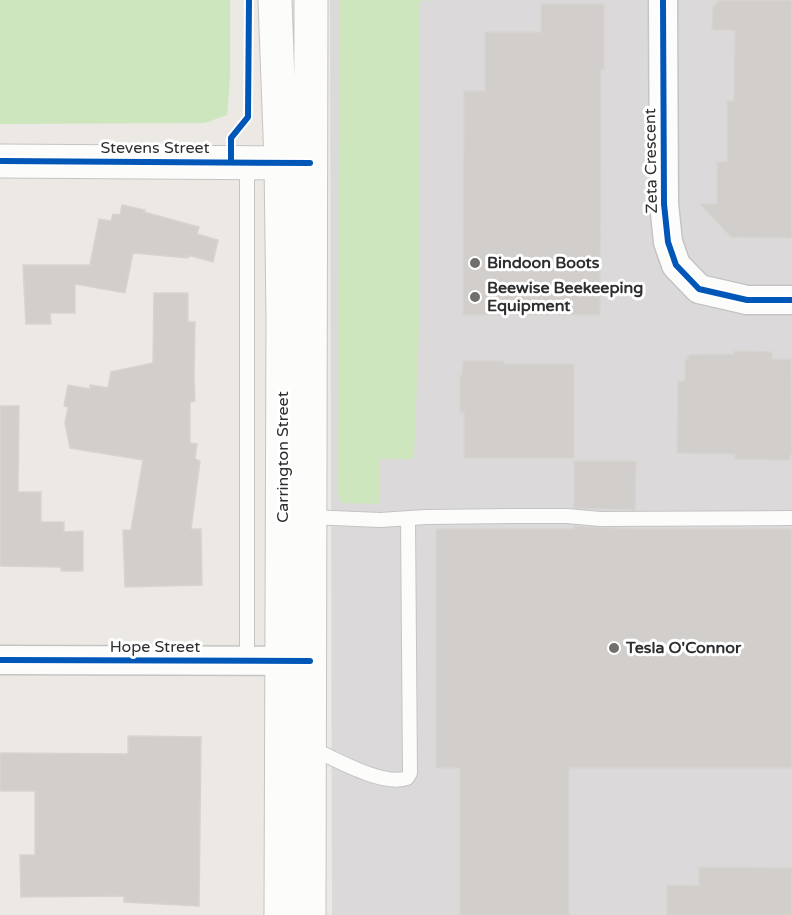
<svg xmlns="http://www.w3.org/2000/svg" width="792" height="915" viewBox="0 0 792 915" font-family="'Varela Round',sans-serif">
	<rect width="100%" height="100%" fill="#ece8e4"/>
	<path fill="#dcd9db" d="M 330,0 L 792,0 L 792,915 L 332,915 Z"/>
	<path fill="#cee6be" d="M 0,0 L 230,0 L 230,78 L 227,115 L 205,123 L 0,124 Z
		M 339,0 L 441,0 L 419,1 L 419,329 L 414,459 L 380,459 L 380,504 L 341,503 L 338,495 Z"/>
	<path fill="#d1cecb" stroke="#d7d4d0" stroke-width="1.5" d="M 720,0 L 792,0 L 792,238 L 731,237 L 700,204 L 716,204 L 717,202 L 717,162 L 727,162 L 727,101 L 734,101 L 735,30 L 712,30 L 713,7 Z
		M 541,4 L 604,4 L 604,69 L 601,69 L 600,315 L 463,315 L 464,91 L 485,91 L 485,32 L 541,32 Z
		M 122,205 L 145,210 L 144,212 L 199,227 L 197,234 L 218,240 L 213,262 L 188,255 L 188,258 L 133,253 L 125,293 L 75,284 L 75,313 L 50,313 L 51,324 L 26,324 L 23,265 L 90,265 L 99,219 L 111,221 L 113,214 L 120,215 Z
		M 154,293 L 188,293 L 188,322 L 195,322 L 194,377 L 195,401 L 190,402 L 190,443 L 197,444 L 195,459 L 200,461 L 191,529 L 201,529 L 202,585 L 125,587 L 123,530 L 131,530 L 143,460 L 70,448 L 65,423 L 68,407 L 64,406 L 68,385 L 90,389 L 90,385 L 108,388 L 111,372 L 153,363 Z
		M 734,351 L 772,352 L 772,359 L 791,359 L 792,455 L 790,455 L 790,460 L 735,459 L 735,454 L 677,453 L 678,381 L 685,381 L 685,360 L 688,360 L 688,355 L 734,354 Z
		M 463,361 L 504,361 L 504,364 L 574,364 L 574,458 L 464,458 L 464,412 L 460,412 L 460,375 L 462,375 Z
		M 0,406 L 19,406 L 18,492 L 41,492 L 41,522 L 64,522 L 64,532 L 83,531 L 83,571 L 61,571 L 61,567 L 0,566 Z
		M 574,461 L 636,461 L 635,510 L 574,508 Z
		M 574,526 L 635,529 L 792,529 L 792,768 L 569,768 L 569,915 L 460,915 L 460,768 L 436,768 L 436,529 L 574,529 Z
		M 128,736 L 201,737 L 199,906 L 124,902 L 124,896 L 21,897 L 20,855 L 35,855 L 35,791 L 0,791 L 0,753 L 128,754 Z
		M 699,867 L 792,868 L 792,915 L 667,915 L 667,885 L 699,886 Z"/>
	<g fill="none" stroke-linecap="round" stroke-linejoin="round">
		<defs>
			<path id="service" d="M 310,517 L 380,520 L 426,517 L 512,516 L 567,516 L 600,519 L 792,518
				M 247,661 L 247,162
				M 309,747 C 333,758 383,787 407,778 L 410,773 L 408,518"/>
			<path id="minor" d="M 663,0 L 664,204 L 668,242 L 676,265 L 699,289 L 747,300 L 792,300
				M 0,660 L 304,661"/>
			<path id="tertiary" d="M 0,161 L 310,163"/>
			<path id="secondary" d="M 275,0 L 281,162 L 283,319 L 281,915
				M 309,915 L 311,0"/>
		</defs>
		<use href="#service" stroke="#c5c4c5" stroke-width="16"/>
		<use href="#minor" stroke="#c5c4c5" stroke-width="31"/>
		<use href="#tertiary" stroke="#c5c4c5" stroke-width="35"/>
		<use href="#secondary" stroke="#c5c4c5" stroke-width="35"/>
		<use href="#service" stroke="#fcfcfb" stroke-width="14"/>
		<use href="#minor" stroke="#fcfcfb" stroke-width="28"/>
		<use href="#tertiary" stroke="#fcfcfb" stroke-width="33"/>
		<use href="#secondary" stroke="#fcfcfb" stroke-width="33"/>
		<defs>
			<path id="cycleway" d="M 663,0 L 664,204 L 668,242 L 676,265 L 699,289 L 747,300 L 792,300
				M 0,161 L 310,163
				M 231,162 L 231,138 L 248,117 L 249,0
				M 0,660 L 310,661"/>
		</defs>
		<use href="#cycleway" stroke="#fff" stroke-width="10"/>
		<use href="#cycleway" stroke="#0057b8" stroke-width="6"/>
	</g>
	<g fill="#706f6e" stroke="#fff" stroke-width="2">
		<circle cx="475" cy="263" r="6"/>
		<circle cx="475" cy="297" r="6"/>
		<circle cx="614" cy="648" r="6"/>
	</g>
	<g text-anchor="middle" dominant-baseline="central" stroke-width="6" stroke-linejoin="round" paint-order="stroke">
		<g font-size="16" fill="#2e2e2e" stroke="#fff">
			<text x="155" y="148">Stevens Street</text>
			<text transform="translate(651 161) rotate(-91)">Zeta Crescent</text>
			<text transform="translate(283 457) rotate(-90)">Carrington Street</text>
			<text x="155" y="647">Hope Street</text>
		</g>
		<g font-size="16" font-weight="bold" fill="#2e2e2e" stroke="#fff" text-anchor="start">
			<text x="487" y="263">Bindoon Boots</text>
			<text x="487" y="288">Beewise Beekeeping<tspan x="487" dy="18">Equipment</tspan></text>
			<text x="626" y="648">Tesla O'Connor</text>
		</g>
	</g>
</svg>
